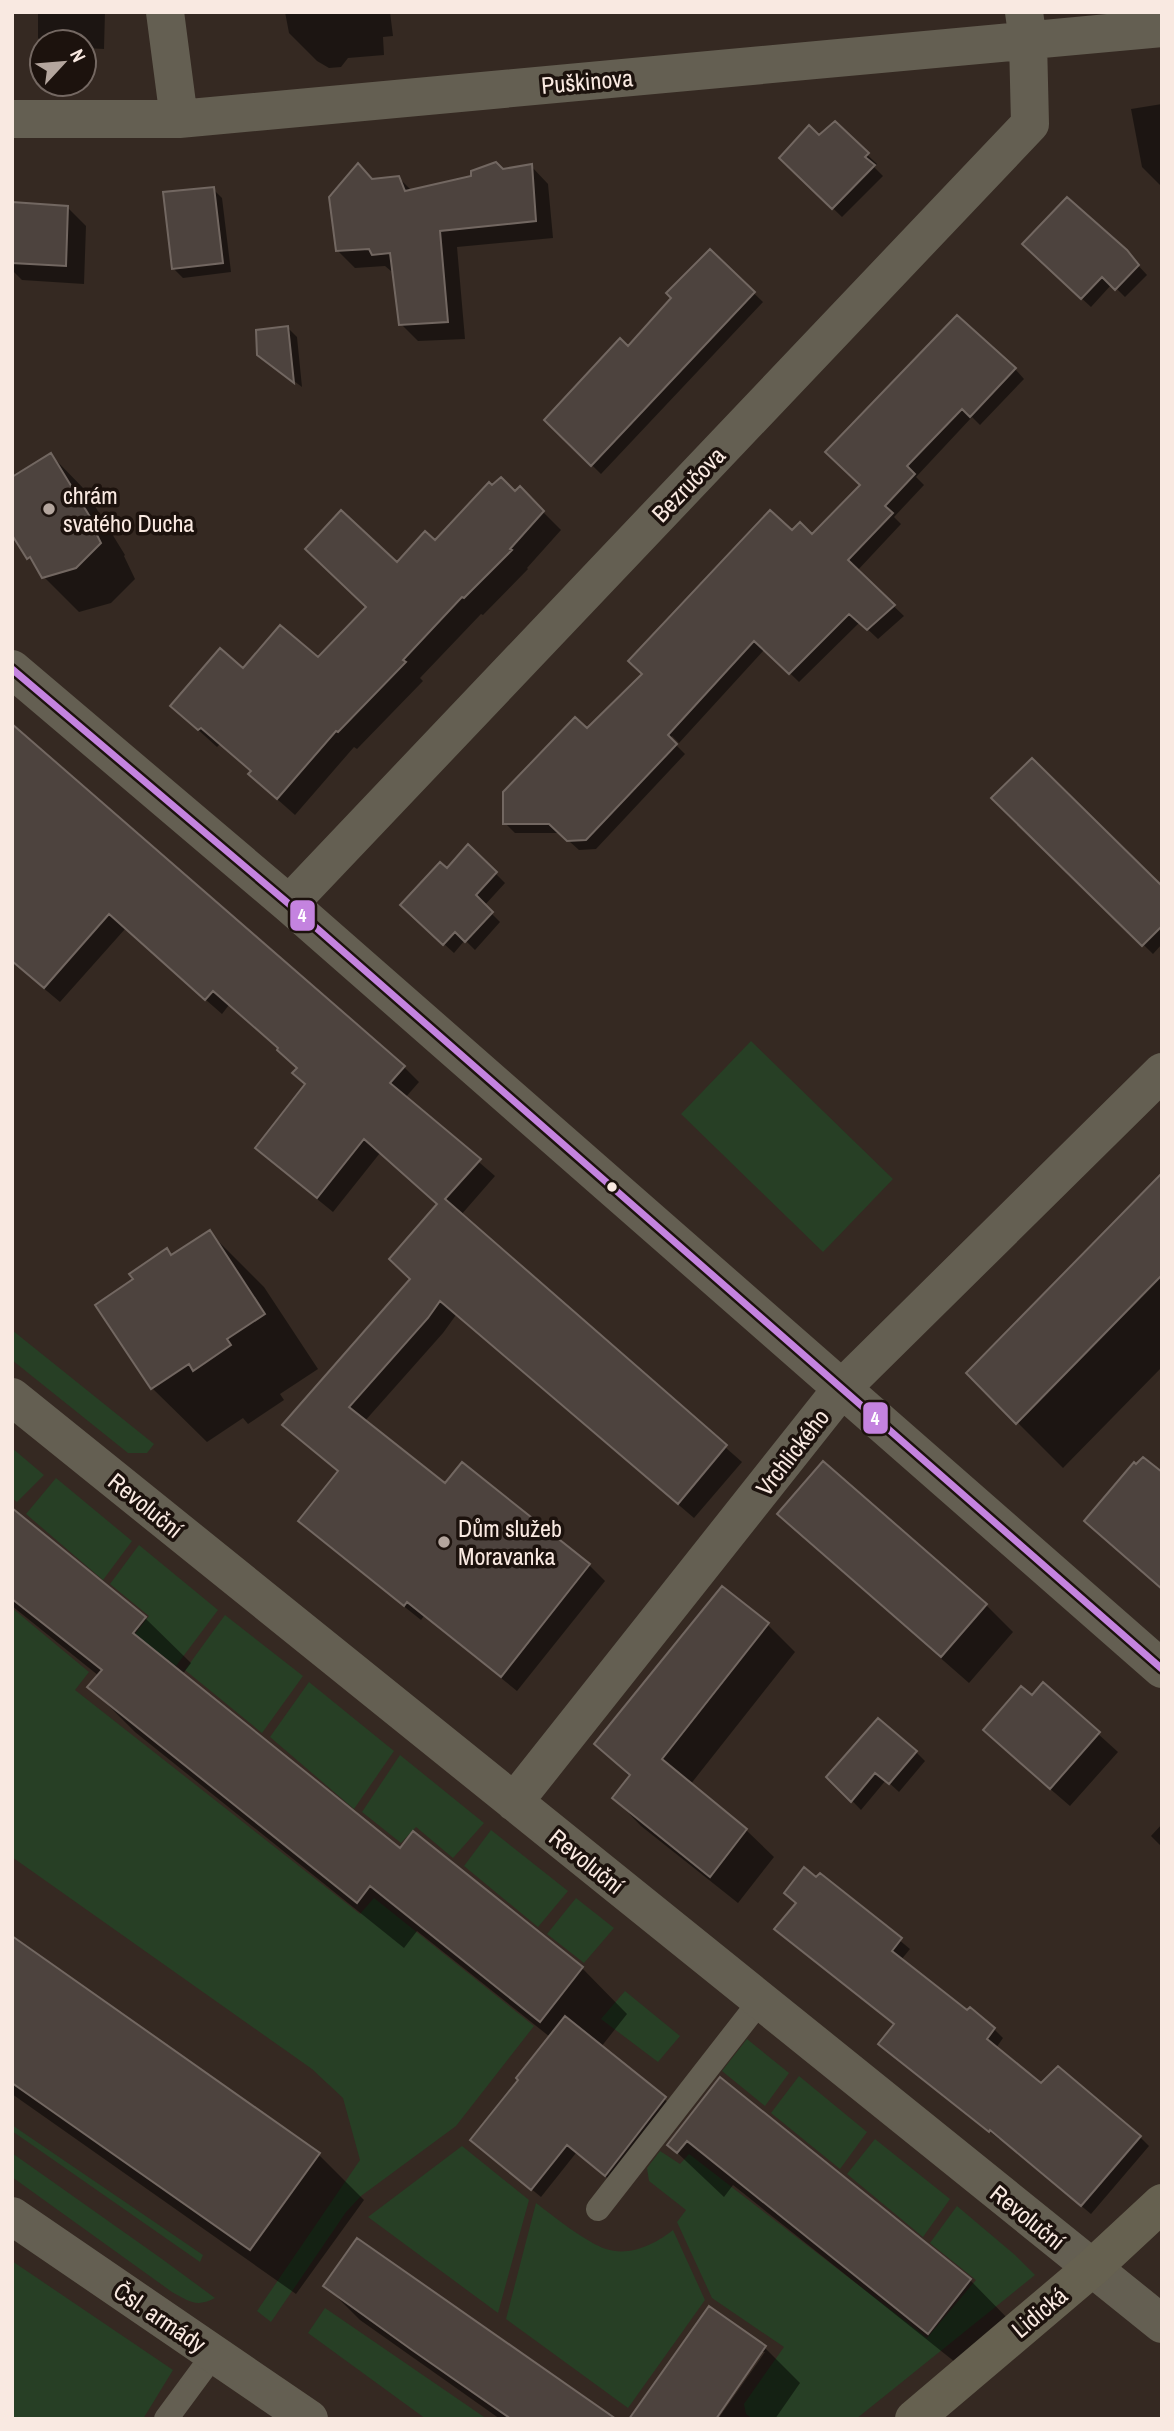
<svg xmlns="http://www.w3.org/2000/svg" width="1174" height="2431" viewBox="0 0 1174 2431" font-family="'Archivo Narrow',sans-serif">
	<rect width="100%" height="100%" fill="#352922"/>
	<path fill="#273f25" d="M 751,1041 L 893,1179 L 823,1252 L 681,1114 Z
		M 12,1330 L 154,1444 L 147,1453 L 128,1453 L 12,1360 Z
		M 12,1448 L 44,1475 L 17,1502 L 12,1498 Z
		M 56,1478 L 132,1541 L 103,1580 L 26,1514 Z
		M 139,1545 L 218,1610 L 176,1666 L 135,1634 L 149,1616 L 110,1584 Z
		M 12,1608 L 89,1672 L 75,1690 L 360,1914 L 374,1898 L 534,2026 L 456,2126 L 361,2196 L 346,2212 L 271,2322 L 257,2311 L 360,2160 L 343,2098 L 312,2069 L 12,1857 Z
		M 225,1615 L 303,1676 L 262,1733 L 185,1670 Z
		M 309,1682 L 394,1751 L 354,1809 L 270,1737 Z
		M 400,1755 L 484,1823 L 453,1858 L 416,1827 L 401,1843 L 362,1812 Z
		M 491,1830 L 568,1891 L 538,1927 L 464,1866 Z
		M 576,1898 L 614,1928 L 584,1963 L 547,1934 Z
		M 625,1991 L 680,2036 L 658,2062 L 601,2019 Z
		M 747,2039 L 789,2073 L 765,2106 L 722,2071 Z
		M 799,2076 L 867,2132 L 840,2169 L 771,2113 Z
		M 12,2125 L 203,2255 L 200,2262 L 12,2131 Z
		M 875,2139 L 950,2199 L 923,2237 L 847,2174 Z
		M 462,2146 L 529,2200 L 498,2313 L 368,2217 Z
		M 660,2151 L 680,2164 L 689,2154 L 927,2338 L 976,2280 L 930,2243 L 957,2206 L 1015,2255 L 1035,2275 L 856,2419 L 753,2419 L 746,2414 L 744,2404 L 784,2347 L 712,2298 L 677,2222 L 686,2210 L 649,2181 L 647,2168 Z
		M 12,2153 L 162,2259 L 215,2298 C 196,2308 189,2301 172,2292 L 12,2177 Z
		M 536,2203 C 553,2216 587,2243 606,2249 C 629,2257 656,2244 673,2230 L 705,2300 L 628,2408 L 506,2319 Z
		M 12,2261 L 173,2370 L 143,2419 L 12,2419 Z
		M 325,2308 L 487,2419 L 426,2419 L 308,2333 Z"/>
	<path fill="#0007" d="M 38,12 L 105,12 L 104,49 L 84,48 L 84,42 L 42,42 L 38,38 Z
		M 285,12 L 390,12 L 393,36 L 383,37 L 384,55 L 348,58 L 341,67 L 329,68 L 317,61 L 289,33 Z
		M 1162,104 L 1162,186 L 1161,186 L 1142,167 L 1131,109 Z
		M 835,124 L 877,164 L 874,167 L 883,176 L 842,217 L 781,158 L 819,137 Z
		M 531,166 L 548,184 L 553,238 L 457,247 L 465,339 L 418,341 L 401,324 L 394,271 L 391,271 L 385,266 L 355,268 L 338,251 L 373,181 L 399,178 L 412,191 Z
		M 213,189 L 222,198 L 231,272 L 183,278 L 174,269 Z
		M 12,203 L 67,207 L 86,226 L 84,284 L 22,280 L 12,270 Z
		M 710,251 L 763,302 L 601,474 L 546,420 L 628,348 L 674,298 Z
		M 1033,253 L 1135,262 L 1147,275 L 1125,297 L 1112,284 L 1091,307 Z
		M 288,328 L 297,337 L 302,387 L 258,354 Z
		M 1015,369 L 1024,379 L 980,425 L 972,417 L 916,477 L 924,485 L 894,517 L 901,524 L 857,571 L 904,616 L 878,639 L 860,622 L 799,682 L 765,649 L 679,743 L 672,736 L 670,739 L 685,754 L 596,849 L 579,850 L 560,833 L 515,833 L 505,823 L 587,731 L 792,533 L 812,536 L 862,485 L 836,462 Z
		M 51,455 L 85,490 L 125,555 L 124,556 L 135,579 L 111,603 L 79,612 L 44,577 L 29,558 Z
		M 520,489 L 561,530 L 527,568 L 528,569 L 483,615 L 481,614 L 420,678 L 423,681 L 357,749 L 354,747 L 295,815 L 268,791 L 252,772 L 220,744 L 217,747 L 172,706 L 243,670 L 318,659 L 368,608 L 397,564 Z
		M 993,798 L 1162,888 L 1162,944 L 1153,954 Z
		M 12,839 L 404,1067 L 419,1082 L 405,1098 L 495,1176 L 461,1215 L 742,1462 L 694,1518 L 456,1315 L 443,1333 L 364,1422 L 445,1486 L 462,1464 L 589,1565 L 605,1581 L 517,1691 L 424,1616 L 421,1620 L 316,1536 L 301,1521 L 339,1473 L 284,1425 L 412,1279 L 438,1205 L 380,1153 L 333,1212 L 273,1163 L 258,1148 L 306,1085 L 299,1068 L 229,1005 L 222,1014 L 125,929 L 60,1002 L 35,981 L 20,966 Z
		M 468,846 L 505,883 L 484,906 L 500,922 L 475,950 L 465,940 L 454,953 L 411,914 Z
		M 1162,1175 L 1162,1367 L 1063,1468 L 968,1373 Z
		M 209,1232 L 264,1287 L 318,1369 L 280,1394 L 284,1400 L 248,1424 L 243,1418 L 207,1442 L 152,1388 L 98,1306 L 135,1280 L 167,1251 L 172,1256 Z
		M 823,1463 L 986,1605 L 1013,1632 L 969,1683 L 807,1541 L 779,1514 Z
		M 12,1511 L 145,1618 L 191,1663 L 182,1675 L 400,1850 L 582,1968 L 627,2014 L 601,2047 L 674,2107 L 615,2184 L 576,2153 L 541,2197 L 472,2140 L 520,2081 L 550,2037 L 417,1931 L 404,1948 L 135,1732 L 90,1687 L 99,1676 L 12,1606 Z
		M 722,1589 L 768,1625 L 795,1652 L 690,1785 L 746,1830 L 774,1857 L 738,1903 L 641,1826 L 614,1798 L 630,1777 L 596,1744 Z
		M 1043,1684 L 1118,1752 L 1070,1806 L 1004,1749 L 1032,1697 Z
		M 916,1752 L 925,1761 L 899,1792 L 886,1780 L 861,1810 L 829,1777 Z
		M 1162,1824 L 1162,1847 L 1151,1836 Z
		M 821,1875 L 910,1949 L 901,1960 L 967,2012 L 970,2009 L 994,2029 L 1003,2038 L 996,2048 L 1042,2086 L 1140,2137 L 1149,2146 L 1091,2214 L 1000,2138 L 999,2139 L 890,2053 L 896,2025 L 817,1880 Z
		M 12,1938 L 318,2154 L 364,2200 L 296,2294 L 12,2094 Z
		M 720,2079 L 970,2280 L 1015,2326 L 975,2378 L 733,2185 L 724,2197 L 669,2145 Z
		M 326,2286 L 613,2419 L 500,2419 L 360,2320 Z
		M 709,2308 L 765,2348 L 800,2383 L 775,2419 L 718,2419 L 765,2352 L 761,2352 Z"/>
	<path fill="#4d433e" stroke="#726761" stroke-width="2" d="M 835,121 L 869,153 L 865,157 L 875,165 L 832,209 L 779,158 L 809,125 L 819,135 Z
		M 496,162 L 503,169 L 532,164 L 536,221 L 440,231 L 448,322 L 399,325 L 390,253 L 372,255 L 369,249 L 336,251 L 329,197 L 358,163 L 372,179 L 399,176 L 405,191 L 471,176 L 471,171 Z
		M 214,187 L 223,263 L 172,269 L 163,192 Z
		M 1067,197 L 1127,250 L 1139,265 L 1115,290 L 1102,277 L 1081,299 L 1022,244 Z
		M 12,202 L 68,206 L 66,266 L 12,263 Z
		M 710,249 L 755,292 L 591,466 L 544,420 L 620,338 L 628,346 L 671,298 L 666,293 Z
		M 957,315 L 1016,368 L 970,417 L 962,409 L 907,466 L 915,474 L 885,506 L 893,513 L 848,560 L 895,605 L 867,630 L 849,614 L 789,674 L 754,641 L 668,735 L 677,744 L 586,840 L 567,841 L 549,824 L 503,824 L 503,792 L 575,717 L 587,728 L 642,674 L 628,661 L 770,510 L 792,530 L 800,522 L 812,534 L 860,485 L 825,452 Z
		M 288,326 L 294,383 L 257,355 L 256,330 Z
		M 51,453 L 92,520 L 90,521 L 101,543 L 76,568 L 42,578 L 30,557 L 27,559 L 12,535 L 12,477 Z
		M 501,477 L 515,491 L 520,486 L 544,511 L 510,549 L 512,550 L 464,598 L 462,597 L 403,660 L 406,662 L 338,732 L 336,731 L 277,799 L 248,774 L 251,771 L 201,728 L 198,730 L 170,706 L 220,648 L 243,668 L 280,625 L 318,657 L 366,607 L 305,549 L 341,510 L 397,562 L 425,531 L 435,540 L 489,482 L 492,485 Z
		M 12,724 L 405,1066 L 390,1083 L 481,1159 L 445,1199 L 727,1445 L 678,1504 L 440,1301 L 428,1318 L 349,1407 L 445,1483 L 462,1462 L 590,1564 L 501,1677 L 407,1602 L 404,1606 L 298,1521 L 338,1471 L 282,1425 L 410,1279 L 389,1259 L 437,1204 L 364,1139 L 317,1198 L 255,1148 L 305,1084 L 292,1073 L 297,1068 L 277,1050 L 278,1048 L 213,991 L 205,1000 L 109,914 L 44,988 L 12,961 Z
		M 1032,758 L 1162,886 L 1162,926 L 1142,946 L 991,798 Z
		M 468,844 L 497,872 L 476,895 L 493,912 L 465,942 L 455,932 L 443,945 L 400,905 L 440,862 L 447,868 Z
		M 1162,1173 L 1162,1275 L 1016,1424 L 966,1373 Z
		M 210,1230 L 265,1314 L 227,1339 L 231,1345 L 193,1371 L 189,1364 L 151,1389 L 95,1305 L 133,1279 L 129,1274 L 167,1248 L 171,1255 Z
		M 1143,1457 L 1162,1472 L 1162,1589 L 1084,1521 L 1134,1462 L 1136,1464 Z
		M 823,1461 L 987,1604 L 941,1657 L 777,1514 Z
		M 12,1508 L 146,1617 L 133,1633 L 400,1848 L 413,1831 L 583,1967 L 540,2022 L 370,1886 L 357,1903 L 87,1687 L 102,1670 L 12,1599 Z
		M 722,1586 L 769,1623 L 662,1759 L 747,1829 L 710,1877 L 612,1798 L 630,1775 L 594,1744 Z
		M 1043,1682 L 1100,1732 L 1050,1789 L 983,1730 L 1021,1686 L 1032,1695 Z
		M 878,1718 L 917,1751 L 889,1784 L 875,1773 L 851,1802 L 826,1777 Z
		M 804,1867 L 816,1877 L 820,1873 L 902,1938 L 892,1951 L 967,2010 L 970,2007 L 995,2028 L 987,2039 L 1041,2083 L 1058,2066 L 1141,2136 L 1081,2206 L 990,2130 L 989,2132 L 878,2044 L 894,2024 L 774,1929 L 796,1903 L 784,1893 Z
		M 12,1936 L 320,2153 L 250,2250 L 12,2083 Z
		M 565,2016 L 666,2097 L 605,2176 L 567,2145 L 531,2190 L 470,2140 L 518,2080 L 516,2078 Z
		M 720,2077 L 971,2279 L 928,2334 L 687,2141 L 677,2153 L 667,2145 Z
		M 357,2238 L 616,2419 L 511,2419 L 412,2350 L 323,2286 Z
		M 709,2306 L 766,2346 L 716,2419 L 629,2419 Z"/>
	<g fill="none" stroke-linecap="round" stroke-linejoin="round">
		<path stroke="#645f52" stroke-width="24" d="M 598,2209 L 760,2001
			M 166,2419 L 214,2354"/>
		<path stroke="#645f52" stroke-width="38" d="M 165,12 L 179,119
			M 12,119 L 179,119 L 1162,28
			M 12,669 L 289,904 L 1162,1669
			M 289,904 L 1030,124 L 1028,41 L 1024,12
			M 12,1397 L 1162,2324
			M 514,1802 L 843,1387 L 1162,1072
			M 12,2216 L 309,2419"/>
		<path stroke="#666150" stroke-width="38" d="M 914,2419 L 1092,2268 L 1162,2203"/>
		<defs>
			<path id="bus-1" d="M 12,669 L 289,904 L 1162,1669"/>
		</defs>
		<use href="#bus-1" stroke="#1c120d" stroke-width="12"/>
		<use href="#bus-1" stroke="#c483df" stroke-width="7"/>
	</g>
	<g fill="#b4a69e" stroke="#1c120d" stroke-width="2.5">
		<circle cx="49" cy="509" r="7"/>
		<circle cx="444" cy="1542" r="7"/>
	</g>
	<circle fill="#f9e9e1" stroke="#1c120d" stroke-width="2.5" cx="612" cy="1187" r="6"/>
	<g text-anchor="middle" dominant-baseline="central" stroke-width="7" stroke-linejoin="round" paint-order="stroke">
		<g font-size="24" fill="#f9e9e1" stroke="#1c120d">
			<text transform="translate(587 81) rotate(-5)">Puškinova</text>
			<text transform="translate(688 484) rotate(-46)">Bezručova</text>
			<text transform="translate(792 1452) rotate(-52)">Vrchlického</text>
			<text transform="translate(146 1505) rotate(39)">Revoluční</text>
			<text transform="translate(587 1861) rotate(39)">Revoluční</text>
			<text transform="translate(1028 2217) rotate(39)">Revoluční</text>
			<text transform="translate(1039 2312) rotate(-40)">Lidická</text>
			<text transform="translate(160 2317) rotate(34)">Čsl. armády</text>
		</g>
		<g font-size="24" fill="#f9e9e1" stroke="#1c120d" text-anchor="start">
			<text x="63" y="495">chrám<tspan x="63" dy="28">svatého Ducha</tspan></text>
			<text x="458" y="1528">Dům služeb<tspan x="458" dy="28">Moravanka</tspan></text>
		</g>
	</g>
	<g stroke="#1c120d" stroke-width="2.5">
		<rect x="289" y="899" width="27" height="33" rx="7" fill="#c483df"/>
		<rect x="862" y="1401" width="27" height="34" rx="7" fill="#c483df"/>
	</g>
	<g font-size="19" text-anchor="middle" font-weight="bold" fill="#fff">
		<text x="302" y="922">4</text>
		<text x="875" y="1425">4</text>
	</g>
	<rect width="1174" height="2431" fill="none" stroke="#f9e9e1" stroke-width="28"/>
	<g transform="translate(63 63) rotate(64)"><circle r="33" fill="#1c120d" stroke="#746862" stroke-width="2"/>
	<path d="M0-5L12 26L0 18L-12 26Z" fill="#b4a69e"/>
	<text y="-10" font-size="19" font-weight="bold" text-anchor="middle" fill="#f9e9e1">N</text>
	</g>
</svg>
